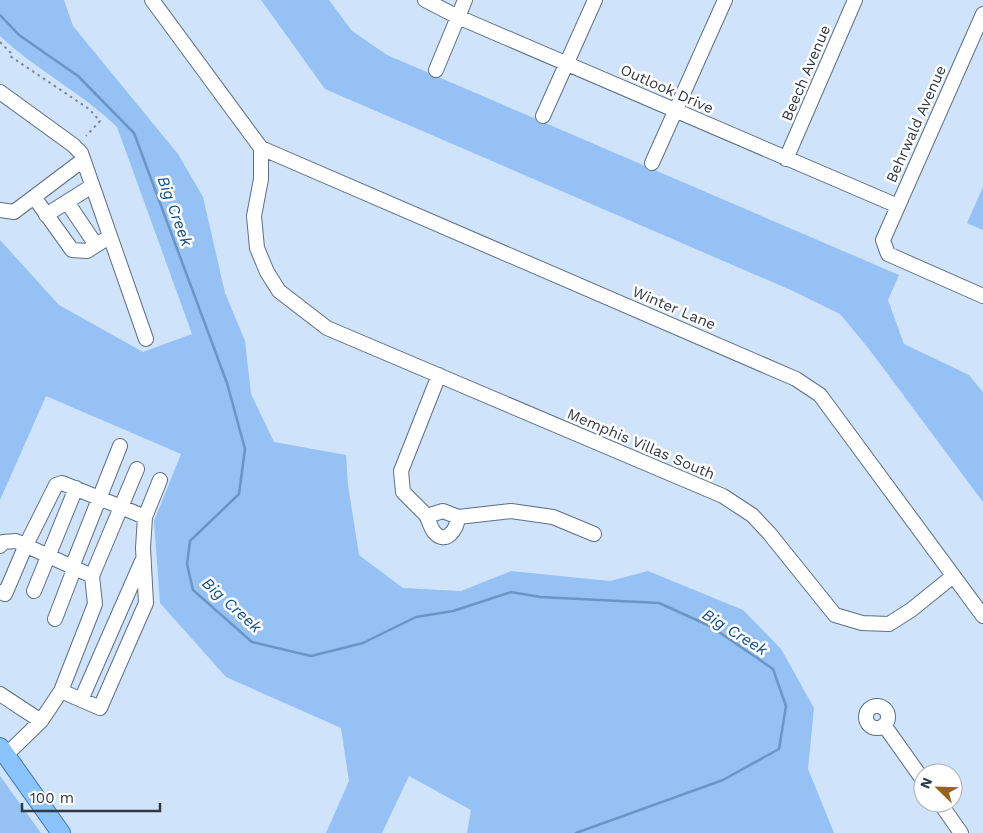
<svg xmlns="http://www.w3.org/2000/svg" width="983" height="833" viewBox="0 0 983 833" font-family="'Work Sans',sans-serif">
	<rect width="100%" height="100%" fill="#cfe3fb"/>
	<path fill="#95c1f5" d="M 0,0 L 64,0 L 73,26 L 178,154 L 203,197 L 225,293 L 245,341 L 251,394 L 274,442 L 346,455 L 348,485 L 359,555 L 403,588 L 461,591 L 511,571 L 610,581 L 648,571 L 743,610 L 781,649 L 814,708 L 808,769 L 834,833 L 467,833 L 471,810 L 409,776 L 382,833 L 326,833 L 349,781 L 341,728 L 226,677 L 160,603 L 154,521 L 181,454 L 46,396 L 0,500 L 0,240 L 59,305 L 143,352 L 192,334 L 117,127 C 81,92 36,70 0,36 Z
		M 261,0 L 329,0 L 352,31 L 387,55 L 899,275 L 888,300 L 904,344 L 969,375 L 983,392 L 983,502 L 869,349 L 840,314 L 793,291 L 325,89 Z
		M 983,187 L 983,230 L 967,223 Z
		M 0,776 L 41,833 L 0,833 Z"/>
	<g fill="none" stroke-linecap="round" stroke-linejoin="round">
		<path stroke="#6a95c7" stroke-width="2.5" d="M 0,15 L 19,35 L 78,76 L 134,133 L 227,383 L 245,449 L 239,494 L 190,541 L 187,564 L 193,590 L 252,642 L 311,656 L 363,643 L 416,617 L 453,611 L 511,592 L 540,597 L 659,603 L 710,626 L 773,669 L 786,706 L 779,749 L 723,780 L 576,833"/>
		<defs>
			<path id="minor" d="M 152,0 L 261,148 L 261,179 L 254,216 L 257,248 L 267,272 L 279,291 L 327,328 L 723,496 L 752,515 L 769,533 L 835,615 L 862,623 L 889,624 L 911,610 L 952,577
				M 425,0 L 458,17 L 898,206
				M 983,14 L 883,240 L 888,254 L 983,296
				M 436,70 L 465,0
				M 0,92 L 73,145 L 81,153 L 146,339
				M 543,116 L 595,0
				M 261,148 L 796,379 L 820,395 L 983,616
				M 786,159 L 855,0
				M 652,163 L 725,0
				M 34,197 L 72,250 L 87,251 L 109,237
				M 67,202 L 96,245
				M 0,210 L 14,212 L 83,160
				M 46,215 L 92,186
				M 439,375 L 401,471 L 403,492 C 410,499 418,507 425,514 C 429,519 430,527 434,532 C 446,546 457,529 458,517
				M 137,469 L 121,507 L 145,517 L 160,480
				M 427,516 L 443,511 L 458,517
				M 458,517 L 511,511 L 553,517 L 594,534
				M 0,546 L 3,542 L 16,541 L 92,576 L 95,604 L 61,691 L 41,721 L 6,755
				M 34,591 L 76,488
				M 0,592 L 5,594 L 26,545 L 56,485 L 62,483 L 121,507 L 92,576
				M 55,619 L 73,572 L 72,567 L 120,446
				M 61,691 L 100,708 L 146,603 L 143,548 L 145,517
				M 0,694 L 41,721
				M 81,700 L 142,561
				M866 717a11 11 0 1 1 22 0a11 11 0 1 1-22 0Z
				M 884,725 L 923,780
				M 940,803 L 961,833"/>
			<path id="major" d="M 0,747 L 61,833"/>
		</defs>
		<use href="#minor" stroke="#5d6f84" stroke-width="16"/>
		<use href="#major" stroke="#3978bb" stroke-width="20"/>
		<path stroke="#7a8798" stroke-width="2" stroke-dasharray="2.5 4" stroke-linecap="butt" d="M 0,42 L 11,53 L 10,56 L 89,109 L 100,121 L 86,136"/>
		<use href="#minor" stroke="#fff" stroke-width="14"/>
		<use href="#major" stroke="#8bc3fd" stroke-width="18"/>
	</g>
	<g text-anchor="middle" dominant-baseline="central" stroke-width="5" stroke-linejoin="round" paint-order="stroke">
		<g font-size="15" fill="#303842" stroke="#fff">
			<text transform="translate(806 73) rotate(-67)">Beech Avenue</text>
			<text transform="translate(667 89) rotate(24)">Outlook Drive</text>
			<text transform="translate(916 124) rotate(-66)">Behrwald Avenue</text>
			<text transform="translate(674 308) rotate(23)">Winter Lane</text>
			<text transform="translate(641 444) rotate(23)">Memphis Villas South</text>
		</g>
		<g font-size="16" font-style="italic" fill="#12518e" stroke="#fff">
			<text transform="translate(175 211) rotate(70)">Big Creek</text>
			<text transform="translate(232 605) rotate(42)">Big Creek</text>
			<text transform="translate(735 632) rotate(32)">Big Creek</text>
		</g>
	</g>
	<g transform="translate(938 788) rotate(293)"><circle r="24" fill="#ffffff" stroke="#acafb3"/>
	<path d="M0-4L9 19L0 12L-9 19Z" fill="#966517"/>
	<text y="-8" font-size="14" font-weight="bold" text-anchor="middle" fill="#303842">N</text>
	</g>
	<path d="M22 803v8h138v-8" fill="none" stroke="#303842" stroke-width="2.5"/>
	<text x="30" y="803" font-size="15" fill="#303842" stroke="#ffffff" stroke-width="4" paint-order="stroke">100 m</text>
</svg>
